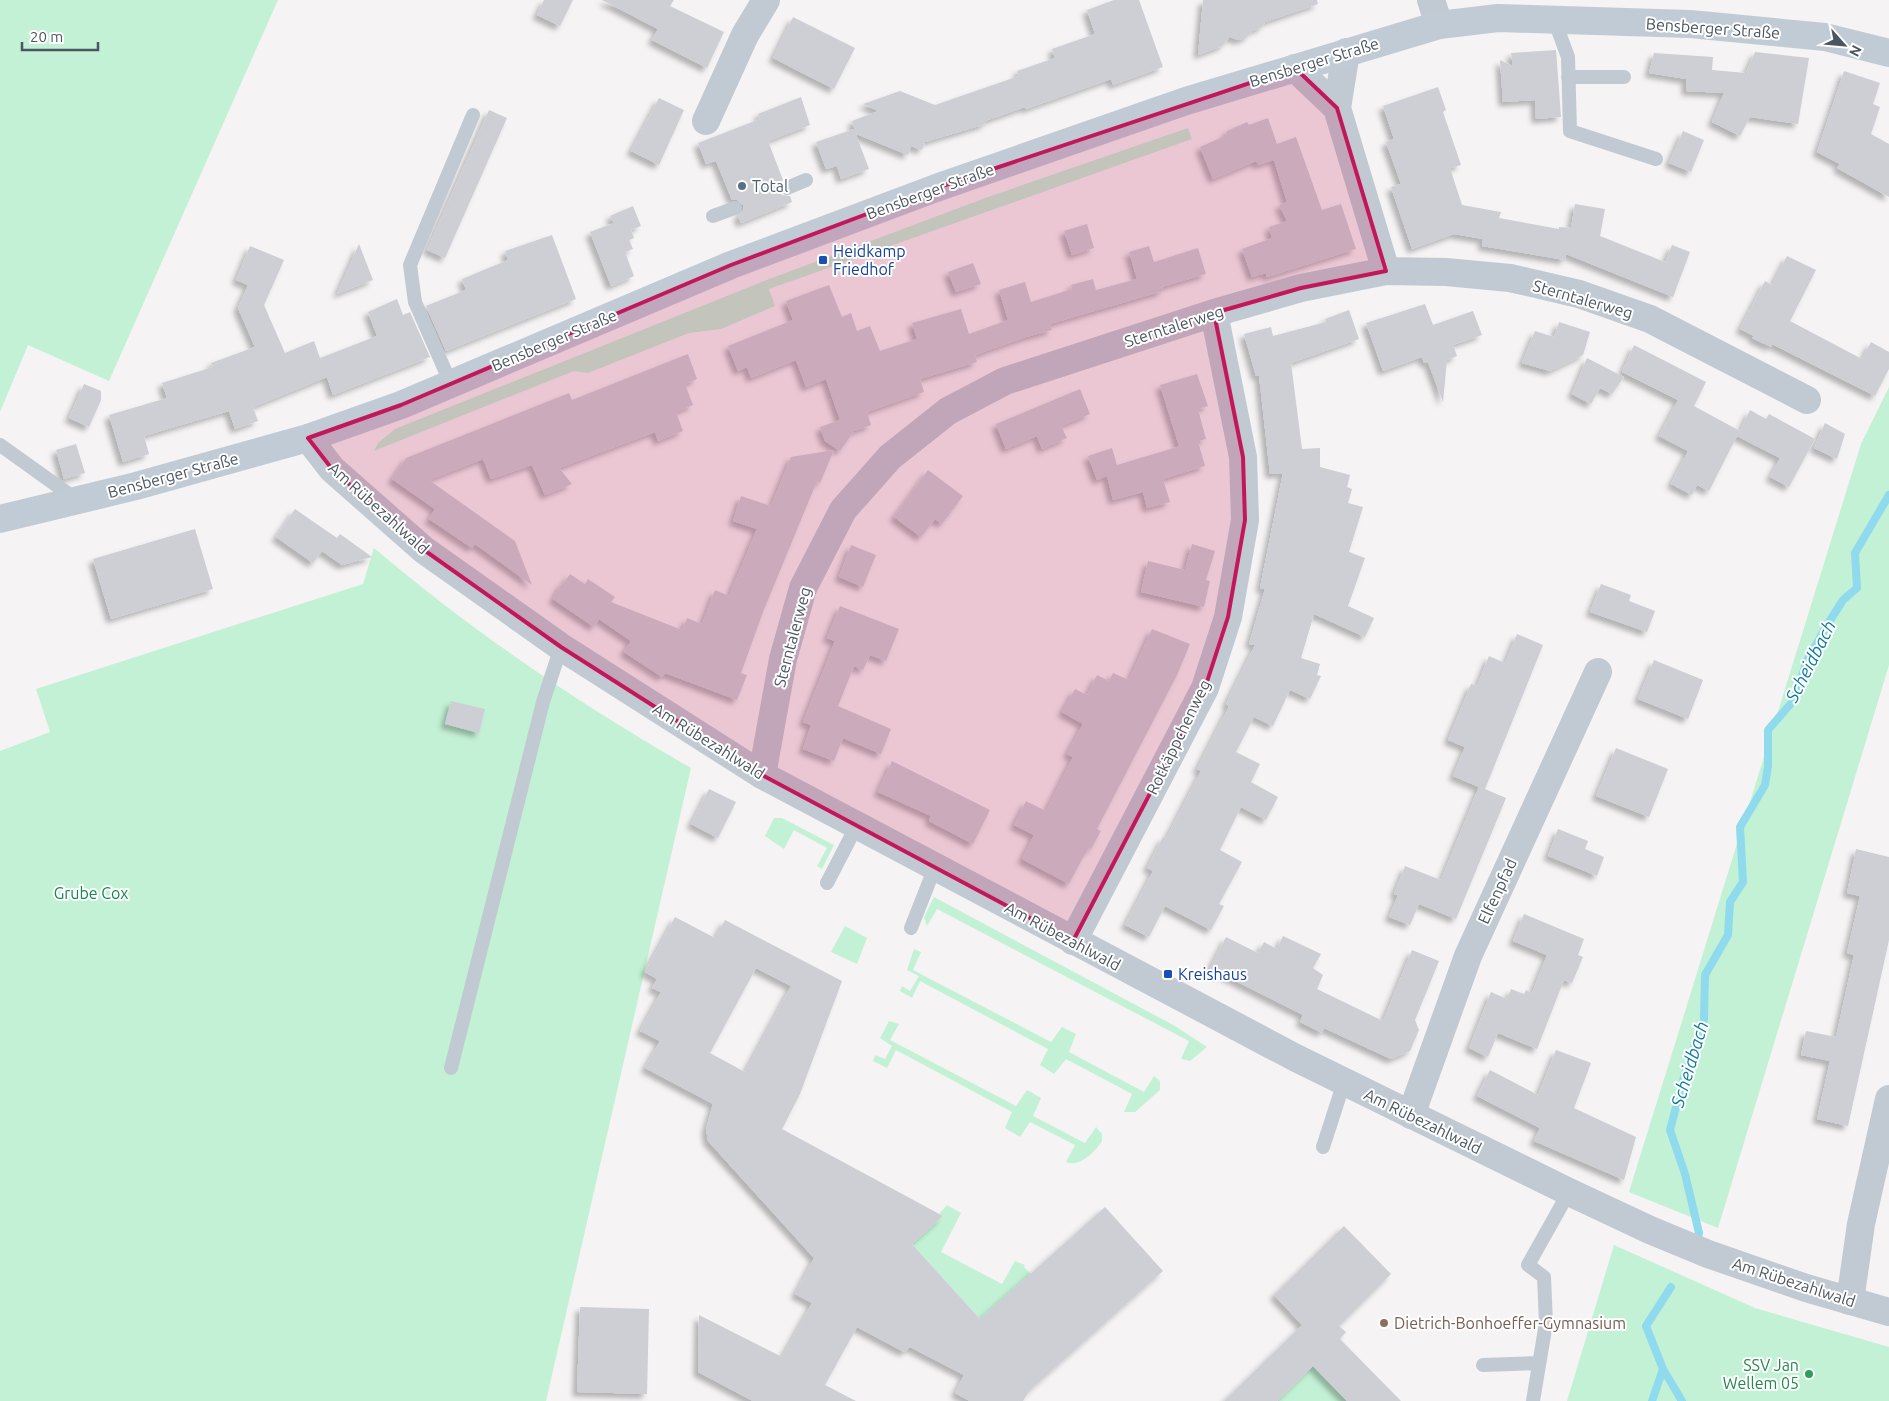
<svg xmlns="http://www.w3.org/2000/svg" width="1889" height="1401" viewBox="0 0 1889 1401" font-family="Ubuntu,sans-serif">
	<defs>
		<filter id="shadow"><feDropShadow dx="-4.5" dy="4.5" stdDeviation="2.5" flood-color="#0004"/></filter>
	</defs>
	<rect width="100%" height="100%" fill="#f5f3f3"/>
	<path fill="#c3f1d5" d="M 0,0 L 278,0 L 109,381 L 28,345 L 0,412 Z
		M 1188,128 L 1192,139 L 769,289 L 775,306 L 721,329 L 689,333 L 588,373 L 574,371 L 374,451 L 378,443 L 395,429 L 759,283 L 988,197 Z
		M 1889,387 L 1889,665 L 1718,1228 L 1629,1192 L 1861,444 Z
		M 374,548 C 473,632 578,703 691,768 L 546,1401 L 0,1401 L 0,751 L 50,732 L 36,689 L 363,584 Z
		M 774,818 L 782,818 L 834,845 L 822,869 L 817,866 L 827,848 L 794,830 L 784,849 L 765,836 Z
		M 934,897 L 1175,1026 L 1207,1047 L 1190,1061 L 1181,1059 L 1189,1041 L 937,909 L 927,926 L 924,917 Z
		M 845,926 L 867,938 L 857,964 L 831,952 Z
		M 914,949 L 921,952 L 913,970 L 1051,1042 L 1062,1027 L 1076,1034 L 1069,1052 L 1144,1092 L 1154,1076 L 1160,1081 L 1160,1090 L 1135,1112 L 1124,1112 L 1132,1094 L 1066,1059 L 1054,1074 L 1040,1065 L 1048,1049 L 920,981 L 912,998 L 900,991 L 902,986 L 910,991 L 919,976 L 907,970 Z
		M 889,1021 L 899,1024 L 890,1040 L 1016,1106 L 1027,1090 L 1041,1098 L 1033,1116 L 1085,1143 L 1096,1127 L 1102,1134 L 1102,1141 C 1095,1152 1079,1168 1066,1162 L 1075,1145 L 1030,1122 L 1020,1137 L 1005,1128 L 1012,1112 L 896,1050 L 887,1068 L 873,1061 L 875,1055 L 885,1059 L 892,1046 L 880,1038 Z
		M 947,1205 L 961,1213 L 941,1252 L 1002,1284 L 1015,1261 L 1025,1265 L 1024,1267 L 1031,1274 L 980,1319 L 912,1244 L 943,1216 L 939,1214 Z
		M 1614,1245 L 1755,1308 L 1889,1347 L 1889,1401 L 1567,1401 Z
		M 1313,1366 L 1347,1401 L 1277,1401 Z"/>
	<g fill="none" stroke-linecap="round" stroke-linejoin="round">
		<path stroke="#90daee" stroke-width="8" d="M 1699,1233 L 1685,1174 L 1670,1130 L 1684,1077 L 1704,1020 L 1705,975 L 1728,935 L 1730,902 L 1743,882 L 1740,827 L 1765,785 L 1768,766 L 1768,730 L 1794,700 L 1807,661 L 1826,627 L 1843,600 L 1857,588 L 1855,553 L 1889,495
			M 1671,1287 L 1646,1326 L 1663,1369 L 1682,1401
			M 1652,1401 L 1663,1369"/>
	</g>
	<path fill="#cdcfd5" fill-rule="evenodd" filter="url(#shadow)" d="M 544,0 L 573,0 L 560,26 L 537,15 Z
		M 602,0 L 674,0 L 670,6 L 724,32 L 707,68 L 652,40 L 658,29 Z
		M 1114,0 L 1139,0 L 1163,67 L 1113,85 L 1111,79 L 1026,109 L 1025,107 L 985,121 L 986,124 L 925,142 L 922,150 L 911,146 L 908,155 L 856,134 L 852,121 L 878,111 L 863,104 L 900,91 L 935,105 L 1019,76 L 1017,71 L 1055,58 L 1052,49 L 1095,34 L 1087,10 Z
		M 1203,0 L 1317,0 L 1318,4 L 1265,22 L 1262,27 L 1252,31 L 1246,38 L 1238,40 L 1230,37 L 1222,46 L 1198,55 Z
		M 793,17 L 855,48 L 834,89 L 773,58 Z
		M 1556,50 L 1561,117 L 1536,119 L 1535,100 L 1503,102 L 1500,60 L 1513,66 L 1511,53 Z
		M 1755,52 L 1809,58 L 1798,124 L 1750,117 L 1740,136 L 1712,122 L 1724,93 L 1686,91 L 1686,79 L 1649,73 L 1654,53 L 1713,57 L 1712,70 L 1746,73 Z
		M 1844,71 L 1880,83 L 1873,104 L 1880,107 L 1871,134 L 1889,144 L 1889,197 L 1837,168 L 1840,164 L 1817,152 Z
		M 1438,87 L 1446,110 L 1443,112 L 1461,165 L 1450,168 L 1462,205 L 1501,212 L 1499,218 L 1559,229 L 1559,227 L 1571,228 L 1575,204 L 1605,209 L 1600,236 L 1665,262 L 1672,245 L 1690,252 L 1673,297 L 1566,254 L 1565,260 L 1482,246 L 1483,239 L 1454,234 L 1412,249 L 1391,187 L 1401,184 L 1386,142 L 1394,139 L 1383,106 Z
		M 801,97 L 810,125 L 768,141 L 783,180 L 780,183 L 779,191 L 782,195 L 790,196 L 792,202 L 741,223 L 738,216 L 743,210 L 743,205 L 737,200 L 732,200 L 716,161 L 706,164 L 698,143 L 760,119 L 758,114 Z
		M 659,98 L 684,110 L 659,165 L 631,151 Z
		M 489,110 L 507,118 L 445,258 L 427,250 Z
		M 1268,118 L 1277,144 L 1296,137 L 1322,210 L 1341,204 L 1356,249 L 1267,277 L 1266,273 L 1252,277 L 1242,249 L 1272,238 L 1269,227 L 1287,221 L 1279,205 L 1287,202 L 1274,160 L 1258,165 L 1256,161 L 1213,179 L 1200,147 L 1225,136 L 1227,131 L 1247,122 L 1249,125 Z
		M 854,129 L 869,169 L 841,179 L 837,166 L 826,169 L 816,142 Z
		M 1683,131 L 1704,140 L 1691,172 L 1669,163 Z
		M 633,206 L 641,226 L 631,230 L 634,238 L 629,240 L 633,249 L 625,252 L 634,276 L 611,286 L 590,232 L 614,223 L 610,216 Z
		M 1087,224 L 1094,248 L 1072,255 L 1064,231 Z
		M 552,235 L 576,299 L 446,351 L 426,306 L 466,290 L 462,279 L 508,260 L 505,251 Z
		M 359,244 L 373,280 L 337,294 Z
		M 250,246 L 284,260 L 264,305 L 285,353 L 314,341 L 320,358 L 377,336 L 368,312 L 397,299 L 403,315 L 410,312 L 430,357 L 333,395 L 327,377 L 253,407 L 258,421 L 235,429 L 229,411 L 144,436 L 149,454 L 123,462 L 109,415 L 167,398 L 162,383 L 213,367 L 211,363 L 255,347 L 238,308 L 248,285 L 236,280 Z
		M 1149,246 L 1154,262 L 1198,248 L 1206,274 L 1162,287 L 1163,291 L 1050,324 L 1052,330 L 1026,337 L 975,355 L 977,362 L 920,379 L 924,392 L 867,412 L 871,425 L 854,431 L 840,451 L 825,441 L 820,427 L 840,420 L 826,379 L 806,387 L 796,360 L 751,378 L 747,367 L 738,371 L 728,346 L 793,320 L 786,301 L 829,285 L 842,317 L 851,313 L 857,331 L 870,326 L 880,351 L 917,339 L 912,323 L 961,309 L 969,334 L 1008,320 L 999,290 L 1025,282 L 1031,302 L 1072,289 L 1071,285 L 1093,279 L 1096,290 L 1137,279 L 1129,252 Z
		M 1787,256 L 1816,270 L 1790,321 L 1862,359 L 1871,342 L 1889,352 L 1889,369 L 1875,396 L 1772,344 L 1771,347 L 1752,338 L 1754,336 L 1740,329 L 1765,281 L 1772,285 Z
		M 973,263 L 981,284 L 956,292 L 948,272 Z
		M 1425,304 L 1433,325 L 1473,311 L 1482,335 L 1453,345 L 1457,356 L 1447,360 L 1443,402 L 1428,362 L 1424,363 L 1422,357 L 1383,371 L 1366,323 Z
		M 1349,310 L 1359,339 L 1291,363 L 1302,449 L 1320,448 L 1320,467 L 1350,475 L 1347,487 L 1352,489 L 1348,503 L 1363,507 L 1349,552 L 1365,558 L 1348,606 L 1374,618 L 1365,637 L 1314,614 L 1301,658 L 1320,664 L 1317,675 L 1321,676 L 1310,699 L 1290,690 L 1273,726 L 1254,717 L 1236,752 L 1260,764 L 1251,782 L 1278,797 L 1266,820 L 1241,807 L 1220,850 L 1242,862 L 1219,904 L 1224,906 L 1211,930 L 1165,906 L 1149,937 L 1125,925 L 1153,871 L 1147,868 L 1163,837 L 1166,839 L 1201,771 L 1197,769 L 1229,706 L 1226,704 L 1255,645 L 1249,644 L 1265,589 L 1260,588 L 1283,473 L 1270,474 L 1259,375 L 1256,376 L 1244,334 L 1271,327 L 1273,336 L 1326,322 L 1325,319 Z
		M 1559,322 L 1590,332 L 1583,355 L 1550,371 L 1522,363 L 1535,331 L 1554,337 Z
		M 1634,345 L 1706,382 L 1694,406 L 1740,431 L 1750,410 L 1766,419 L 1769,414 L 1815,439 L 1789,487 L 1770,477 L 1780,458 L 1737,436 L 1709,491 L 1697,485 L 1692,495 L 1671,484 L 1688,451 L 1659,436 L 1678,400 L 1622,372 Z
		M 688,354 L 697,379 L 685,384 L 693,405 L 676,412 L 683,431 L 658,441 L 655,432 L 559,468 L 572,484 L 545,495 L 532,465 L 491,479 L 483,459 L 429,480 L 515,541 L 532,585 L 475,544 L 472,548 L 429,519 L 435,509 L 392,479 L 406,458 L 569,393 L 572,400 Z
		M 1587,358 L 1624,377 L 1612,394 L 1600,388 L 1591,404 L 1572,394 Z
		M 1197,374 L 1208,406 L 1198,409 L 1206,439 L 1198,441 L 1205,466 L 1163,479 L 1170,502 L 1147,508 L 1143,492 L 1113,500 L 1107,476 L 1097,480 L 1088,456 L 1112,448 L 1117,465 L 1197,441 L 1179,446 L 1160,385 Z
		M 84,384 L 101,391 L 101,400 L 89,427 L 69,418 Z
		M 1080,389 L 1090,414 L 1061,426 L 1067,438 L 1042,449 L 1037,436 L 1006,449 L 996,424 Z
		M 1825,423 L 1845,434 L 1837,459 L 1814,448 Z
		M 76,444 L 85,473 L 64,479 L 56,450 Z
		M 834,450 L 820,483 L 817,481 L 763,612 L 741,673 L 747,675 L 737,700 L 665,673 L 662,677 L 624,652 L 631,641 L 599,619 L 594,627 L 553,599 L 562,583 L 563,584 L 570,574 L 585,584 L 588,579 L 615,597 L 611,602 L 682,630 L 687,618 L 702,624 L 715,590 L 729,596 L 757,529 L 733,521 L 741,496 L 771,506 L 791,457 Z
		M 928,470 L 963,496 L 942,524 L 935,519 L 921,537 L 894,517 Z
		M 295,509 L 337,538 L 340,534 L 372,557 L 342,565 L 322,551 L 313,563 L 276,537 Z
		M 195,529 L 213,589 L 111,619 L 93,559 Z
		M 1192,544 L 1215,551 L 1206,580 L 1210,581 L 1204,607 L 1141,592 L 1148,561 L 1185,570 Z
		M 851,545 L 876,555 L 863,587 L 839,577 Z
		M 1601,584 L 1631,595 L 1629,601 L 1655,611 L 1647,632 L 1590,612 Z
		M 840,606 L 899,629 L 886,661 L 870,655 L 863,670 L 854,666 L 838,706 L 891,729 L 881,754 L 843,738 L 834,761 L 803,749 L 811,725 L 803,722 L 835,641 L 827,638 Z
		M 1152,629 L 1190,644 L 1177,675 L 1097,829 L 1101,831 L 1091,849 L 1089,848 L 1081,861 L 1069,884 L 1022,859 L 1034,835 L 1014,825 L 1026,801 L 1046,811 L 1073,757 L 1067,754 L 1083,724 L 1062,712 L 1075,689 L 1087,695 L 1097,675 L 1109,681 L 1113,673 L 1129,680 Z
		M 1517,634 L 1543,645 L 1485,789 L 1506,798 L 1456,919 L 1419,904 L 1410,925 L 1389,917 L 1398,895 L 1394,894 L 1405,866 L 1441,880 L 1479,787 L 1453,776 L 1465,747 L 1448,740 L 1471,684 L 1477,686 L 1489,656 L 1505,663 Z
		M 1654,660 L 1703,680 L 1688,719 L 1638,699 Z
		M 451,701 L 485,709 L 479,733 L 445,724 Z
		M 1616,748 L 1668,769 L 1649,817 L 1596,796 Z
		M 892,761 L 990,810 L 973,844 L 929,821 L 931,816 L 878,792 Z
		M 709,789 L 736,802 L 718,838 L 691,824 Z
		M 1558,829 L 1588,841 L 1585,849 L 1604,857 L 1597,876 L 1548,856 Z
		M 1856,849 L 1889,857 L 1889,940 L 1848,1126 L 1817,1119 L 1830,1061 L 1801,1055 L 1806,1031 L 1836,1037 L 1854,955 L 1847,953 L 1860,896 L 1847,893 Z
		M 1524,914 L 1584,939 L 1578,955 L 1583,957 L 1572,983 L 1564,980 L 1537,1049 L 1498,1033 L 1488,1057 L 1469,1048 L 1491,992 L 1507,999 L 1511,989 L 1524,994 L 1526,990 L 1532,993 L 1547,955 L 1513,941 Z
		M 675,917 L 715,938 L 725,920 L 842,981 L 800,1094 L 782,1129 L 943,1216 L 912,1244 L 980,1319 L 1105,1207 L 1163,1271 L 1029,1391 L 1023,1401 L 970,1401 L 955,1393 L 964,1375 L 910,1347 L 904,1352 L 857,1327 L 825,1385 L 856,1401 L 753,1401 L 698,1372 L 699,1315 L 782,1357 L 812,1303 L 795,1294 L 814,1258 L 708,1141 L 706,1129 L 713,1104 L 645,1068 L 660,1041 L 640,1031 L 661,992 L 652,988 L 657,979 L 645,972 ZM 756,968 L 791,986 L 745,1072 L 710,1053 Z
		M 1283,936 L 1321,954 L 1313,968 L 1323,975 L 1317,989 L 1383,1021 L 1412,950 L 1439,961 L 1415,1020 L 1419,1030 L 1410,1051 L 1391,1059 L 1324,1028 L 1322,1033 L 1300,1022 L 1303,1015 L 1210,968 L 1226,937 L 1258,953 L 1264,942 L 1277,949 Z
		M 1556,1050 L 1591,1063 L 1574,1108 L 1636,1137 L 1624,1180 L 1534,1141 L 1540,1128 L 1477,1096 L 1490,1070 L 1538,1095 Z
		M 1344,1226 L 1391,1274 L 1339,1326 L 1346,1332 L 1340,1339 L 1401,1401 L 1347,1401 L 1313,1366 L 1277,1401 L 1224,1401 L 1302,1325 L 1274,1295 Z
		M 580,1307 L 649,1309 L 647,1394 L 577,1392 Z"/>
	<g fill="none" stroke-linecap="round" stroke-linejoin="round">
		<path stroke="#c1cad2" stroke-width="14" d="M 1554,19 L 1568,57 L 1570,131 L 1656,159
			M 1568,77 L 1624,77
			M 787,188 L 806,180
			M 713,216 L 735,208
			M 451,384 L 415,302 L 410,265 L 473,115
			M 0,445 L 77,500
			M 827,883 L 856,827
			M 911,928 L 935,867
			M 451,1068 L 543,702 L 561,647
			M 1323,1147 L 1344,1082
			M 1483,1365 L 1539,1363
			M 1533,1401 L 1546,1323 L 1544,1277 L 1528,1265 L 1569,1192"/>
		<path stroke="#c1cad2" stroke-width="28" d="M 1431,0 L 1439,25
			M 1346,52 L 1337,108 L 1386,271
			M 1295,68 L 1337,108
			M 706,121 L 745,35 L 766,0
			M 762,775 L 783,659 L 803,588 L 843,510 L 890,457 L 948,411 L 1005,381 L 1214,313 L 1301,288 L 1386,271 L 1446,272 L 1510,278 L 1579,294 L 1650,319 L 1807,400
			M 1073,941 L 1205,688 L 1228,617 L 1245,520 L 1243,457 L 1214,313
			M 1411,1115 L 1468,956 L 1598,672
			M 1850,1301 L 1861,1224 L 1889,1099"/>
		<path stroke="#c1cad2" stroke-width="28" d="M 308,438 L 332,469 L 424,550 L 561,647 L 762,775 L 1296,1058 L 1569,1192 L 1650,1230 L 1708,1254 L 1806,1288 L 1889,1312"/>
		<path stroke="#c1cbd6" stroke-width="28" d="M 0,519 L 136,486 L 308,438 L 401,405 L 731,265 L 936,188 L 1186,101 L 1439,25 L 1498,18 L 1690,24 L 1825,37 L 1889,53"/>
	</g>
	<path fill="#c2185b" fill-opacity="0.2" stroke="#c2185b" stroke-width="4" stroke-linejoin="round" d="M 1295,68 L 1337,108 L 1386,271 L 1301,288 L 1214,313 L 1243,457 L 1245,520 L 1228,617 L 1205,688 L 1073,941 L 762,775 L 561,647 L 424,550 L 332,469 L 308,438 L 401,405 L 731,265 L 936,188 Z"/>
	<circle fill="#5c6f8a" stroke="#fff" stroke-width="2" cx="742" cy="186" r="5"/>
	<g fill="#1a4fb4" stroke="#fff" stroke-width="2">
		<rect x="818" y="255" width="10" height="10" rx="2.5"/>
		<rect x="1163" y="969" width="10" height="10" rx="2.5"/>
	</g>
	<circle fill="#8d6e63" stroke="#fff" stroke-width="2" cx="1384" cy="1323" r="5"/>
	<circle fill="#2e9e5b" stroke="#fff" stroke-width="2" cx="1809" cy="1374" r="5"/>
	<g text-anchor="middle" dominant-baseline="central" stroke-width="4" stroke-linejoin="round" paint-order="stroke">
		<g font-size="16" fill="#4a5661" stroke="#fff">
			<text transform="translate(1713 28) rotate(4)">Bensberger Straße</text>
			<text transform="translate(1314 62) rotate(-17)">Bensberger Straße</text>
			<text transform="translate(930 191) rotate(-20)">Bensberger Straße</text>
			<text transform="translate(1583 299) rotate(16)">Sterntalerweg</text>
			<text transform="translate(1174 326) rotate(-18)">Sterntalerweg</text>
			<text transform="translate(554 340) rotate(-23)">Bensberger Straße</text>
			<text transform="translate(173 475) rotate(-15)">Bensberger Straße</text>
			<text transform="translate(379 508) rotate(42)">Am Rübezahlwald</text>
			<text transform="translate(792 637) rotate(-75)">Sterntalerweg</text>
			<text transform="translate(1178 737) rotate(-64)">Rotkäppchenweg</text>
			<text transform="translate(709 741) rotate(32)">Am Rübezahlwald</text>
			<text transform="translate(1497 891) rotate(-65)">Elfenpfad</text>
			<text transform="translate(1063 936) rotate(28)">Am Rübezahlwald</text>
			<text transform="translate(1423 1121) rotate(26)">Am Rübezahlwald</text>
			<text transform="translate(1794 1282) rotate(18)">Am Rübezahlwald</text>
		</g>
		<g font-size="16" fill="#4e5e75" stroke="#fff" text-anchor="start">
			<text x="752" y="186">Total</text>
		</g>
		<g font-size="16" fill="#164399" stroke="#fff" text-anchor="start">
			<text x="833" y="251">Heidkamp<tspan x="833" dy="18">Friedhof</tspan></text>
			<text x="1178" y="974">Kreishaus</text>
		</g>
		<g font-size="16" fill="#17864f" stroke="#fff">
			<text x="91" y="893">Grube Cox</text>
		</g>
		<g font-size="16" fill="#785e54" stroke="#fff" text-anchor="start">
			<text x="1394" y="1323">Dietrich-Bonhoeffer-Gymnasium</text>
		</g>
		<g font-size="16" fill="#27864d" stroke="#fff" text-anchor="end">
			<text x="1799" y="1365">SSV Jan<tspan x="1799" dy="18">Wellem 05</tspan></text>
		</g>
		<g font-size="18" font-style="italic" fill="#0c7c9b" stroke="#fff">
			<text transform="translate(1810 661) rotate(-63)">Scheidbach</text>
			<text transform="translate(1689 1064) rotate(-73)">Scheidbach</text>
		</g>
	</g>
	<g transform="translate(1844 45) rotate(117)" stroke="#ffffff" stroke-width="4" paint-order="stroke">
	<path d="M0-4L9 19L0 12L-9 19Z" fill="#4a5661"/>
	<text y="-8" font-size="14" font-weight="bold" text-anchor="middle" fill="#4a5661">N</text>
	</g>
	<path d="M22 42v8h76v-8" fill="none" stroke="#4a5661" stroke-width="2.5"/>
	<text x="30" y="42" font-size="15" fill="#4a5661" stroke="#ffffff" stroke-width="4" paint-order="stroke">20 m</text>
</svg>
